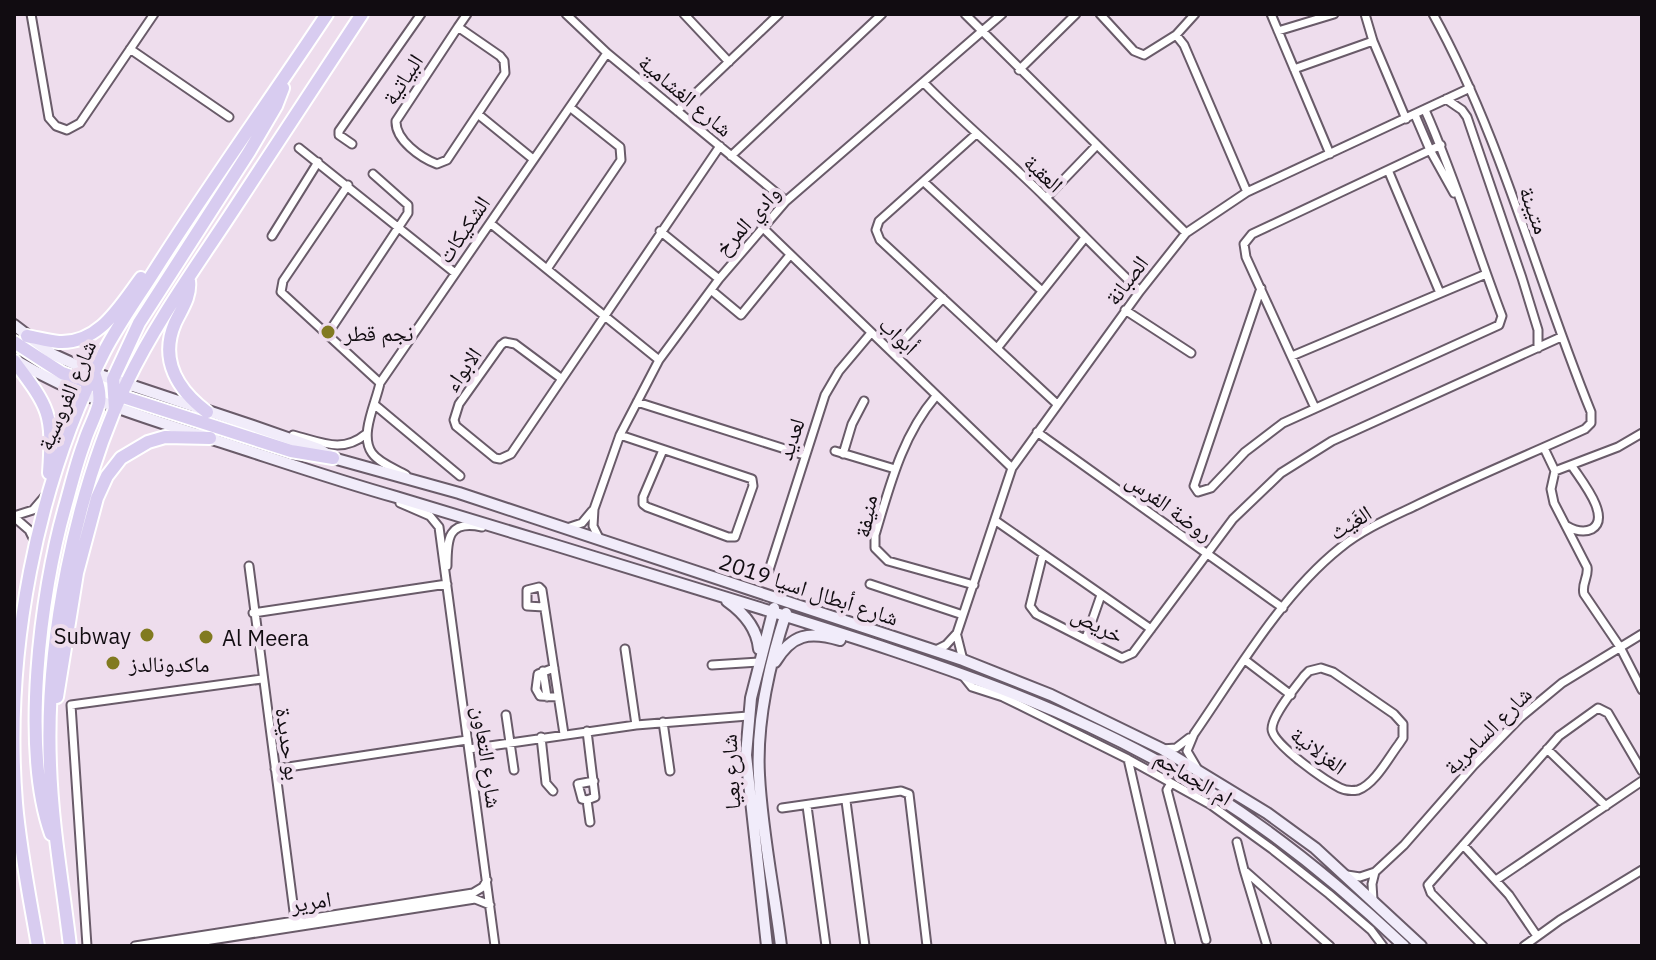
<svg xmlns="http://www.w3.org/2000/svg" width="1656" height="960" viewBox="0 0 1656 960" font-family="'IBM Plex Sans','Noto Naskh Arabic',sans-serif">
	<rect width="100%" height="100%" fill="#eedded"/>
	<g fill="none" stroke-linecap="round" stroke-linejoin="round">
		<defs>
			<path id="minor" d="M 31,14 L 49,118 L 56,126 L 67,130 L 80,123 L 154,14
				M 566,14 L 607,53 L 786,201
				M 684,14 L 729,62
				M 965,14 L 1186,233
				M 1100,14 L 1134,51 L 1144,55 L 1176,35 L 1195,14
				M 1271,14 L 1330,154
				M 1365,14 L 1373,41 L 1406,119
				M 458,27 L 500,56 L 504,61 L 505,73 L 447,160 L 437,164 C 421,158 395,140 396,121 L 458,27 L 467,14
				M 1278,31 L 1334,14
				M 1176,35 L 1184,45 L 1247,192
				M 130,49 L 229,117
				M 1294,69 L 1373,41
				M 1019,70 L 1076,14
				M 924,83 C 963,123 1007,159 1047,199 C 1078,229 1108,261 1140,291
				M 1446,99 L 1462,110 L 1467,117 L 1522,278 L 1538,330 L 1538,348
				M 677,111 L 779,14
				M 479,115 L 533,159
				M 1415,115 L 1430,150 L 1454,193
				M 975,135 L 879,221 L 876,230 L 880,240 L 1057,404
				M 352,144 L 339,135 L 339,131 L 421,14
				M 299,148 L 455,273
				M 731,156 L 882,14
				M 1388,170 L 1440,293
				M 924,182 L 1042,291
				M 348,185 L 283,281 L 281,292 L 380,383
				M 1046,198 L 1096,146
				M 490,223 L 659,360
				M 762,227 L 1012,468
				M 660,231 L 719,279
				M 272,236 L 318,162
				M 547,269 L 621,160 L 620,147 L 571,108
				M 1261,288 L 1194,486 L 1198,492 L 1211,488 L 1245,452 L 1283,423 L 1499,325 L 1502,316 C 1476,248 1455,177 1425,110
				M 711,290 L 741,315 L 790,255
				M 1125,310 L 1191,353
				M 327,335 L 408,213 L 408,205 L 373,174
				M 998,347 L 1084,239
				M 892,352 L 943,298
				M 1292,356 L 1486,274
				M 562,379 L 515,344 L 505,342 L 501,345 L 459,404 L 454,420 L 456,426 L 495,458 L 500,459 L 511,454 L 720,146
				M 936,396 C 902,436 890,485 875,535 L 875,548 L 888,561 L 974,585
				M 637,402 L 804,455
				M 375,405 L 460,476
				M 1315,408 L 1246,257 L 1244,244 L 1252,234 L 1441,145
				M 1037,432 L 1283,608
				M 293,435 C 321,442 342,454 366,434
				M 620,435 L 752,479 L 753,486 L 735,537 L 728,537 L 647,507 L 643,504 L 643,497 L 663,450
				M 1544,448 L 1555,471 L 1551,489 L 1554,503 L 1587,567 C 1589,577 1581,584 1584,594 L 1620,647 L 1642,690
				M 835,451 L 895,469
				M 843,454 L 852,424 L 864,401
				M 1555,471 L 1618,447 L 1642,433
				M 406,475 C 396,469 379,463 372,453 C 359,435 376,403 380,383 L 607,53
				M 400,503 L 430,516 L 439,527 L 495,946
				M 14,516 L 33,510 L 45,496
				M 14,517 L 29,530 L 35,542
				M 996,521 L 1151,629
				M 1567,526 C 1574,530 1584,533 1592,529 C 1612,517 1580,479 1572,466
				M 567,528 L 582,523 L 592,511
				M 600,540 L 593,526 L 594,509 L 620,435 L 659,360 L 719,279 L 786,201 L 1002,14
				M 1043,554 L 1030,606 L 1036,614 L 1122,658 L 1133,653 L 1233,519 L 1281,473 L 1332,441 L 1561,337
				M 249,566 L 296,927
				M 447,566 C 447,538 448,520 482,527
				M 769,570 L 825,395 L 839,371 L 871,333
				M 870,584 L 963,615
				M 544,607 L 527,606 L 527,590 L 539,587 L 542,590 L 564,734
				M 253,613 L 447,584
				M 957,636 L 963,660
				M 1086,638 L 1101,595
				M 625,649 L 636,725
				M 934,651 L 946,645 L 957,633 L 1012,468 L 1140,291 L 1186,233 L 1247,192 L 1470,88
				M 1245,660 L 1291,695
				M 712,665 L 759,662
				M 554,668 L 538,674 L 536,689 L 540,696 L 558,697
				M 1321,668 L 1333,672 L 1394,714 L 1403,724 L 1403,738 L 1399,744 C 1389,757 1375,784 1358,790 C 1352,791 1346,791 1340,788 C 1326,781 1272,744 1272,729 C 1272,715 1295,688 1304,676 L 1309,671 Z
				M 543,671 L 547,697
				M 964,677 L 972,687 L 1003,697 L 1128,759 L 1211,805 L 1272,849 L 1329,894 L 1371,930 L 1383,946
				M 506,715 L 514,770
				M 663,722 L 670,771
				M 541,737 L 546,783 L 553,791
				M 469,749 L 636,725 L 748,716
				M 1162,749 L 1176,748 L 1189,738
				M 1547,749 L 1606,806
				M 1128,759 L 1171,946
				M 1197,768 L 1187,751 L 1194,734 C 1237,672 1281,595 1340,548 C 1363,529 1392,517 1419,504 C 1474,477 1530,454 1585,429 L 1591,423 L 1591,412 C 1537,280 1502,139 1433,14
				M 275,769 L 467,740
				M 1171,783 L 1167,790 L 1206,940
				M 587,800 L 595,797 L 587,731
				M 846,801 L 865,946
				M 807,806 L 826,946
				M 782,808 L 901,791 L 909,794 L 927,946
				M 590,822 L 587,800 L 582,799 L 578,784 L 594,781
				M 1237,842 L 1244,870
				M 1463,845 L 1509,895 L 1537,936
				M 1347,875 L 1360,877 L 1375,872 L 1404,845 L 1474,765 L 1521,717 L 1562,683 L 1642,634
				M 1496,880 L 1642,781
				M 1373,900 L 1372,884 L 1375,872
				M 87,946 L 71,705 L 262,679
				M 135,946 L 473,893 L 483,887 L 487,880
				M 173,946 L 475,899 L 490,905
				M 1267,946 L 1244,870 L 1330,946
				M 1483,946 L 1431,893 L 1428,885 L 1559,736 L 1598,708 L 1608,713 L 1642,771
				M 1524,946 L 1560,920 L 1642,870"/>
			<path id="secondary" d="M 14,325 L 52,354 L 94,373 L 253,426 L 319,449 L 333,458 L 459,493 L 963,660 L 1051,695 L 1162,749 L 1267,813 L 1315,848 L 1421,946
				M 15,360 C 76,396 139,416 206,437 C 269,457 332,479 396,497 C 523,535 649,574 776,613 C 926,660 1080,708 1213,794 C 1282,838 1345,890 1404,946
				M 727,601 C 744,613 757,628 759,649
				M 775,662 C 792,634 809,631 840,640
				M 767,946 L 746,755 L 751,698 L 774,608
				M 781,946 C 774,889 762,833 759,775 C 756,720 769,665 786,613"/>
			<path id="trunk" d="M 189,281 C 191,297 181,310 175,323 C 159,360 178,390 207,412
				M 27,336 C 38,338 48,341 59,342 C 99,344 120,306 141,278
				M 14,342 L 62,373 L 95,385
				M 14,361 C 50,409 53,413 49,473
				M 114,394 L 291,451 L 333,458
				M 115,409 L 113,379 L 139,323 L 249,152 L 276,106 L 283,88
				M 57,697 L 77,573 L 97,498 L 107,476 L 121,458 L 148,442 L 165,437 L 210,438
				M 51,834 C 21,749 40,594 65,507 C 71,486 76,464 84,443 C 88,429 96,416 99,403 C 101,393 97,382 94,373
				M 38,946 C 30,899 20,851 16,803 C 4,654 36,485 104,352 C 119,323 138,297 155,270 C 210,183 270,100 327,14
				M 70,946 C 63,886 52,826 50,765 C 45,643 75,492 127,382 C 156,322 196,267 232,212 C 276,146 319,80 362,14"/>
		</defs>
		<use href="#minor" stroke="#695b69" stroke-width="11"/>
		<use href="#secondary" stroke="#695b69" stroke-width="14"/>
		<use href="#trunk" stroke="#fff" stroke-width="16"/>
		<use href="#minor" stroke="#fff" stroke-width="7"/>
		<use href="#secondary" stroke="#f1ecfa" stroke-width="10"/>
		<use href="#trunk" stroke="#d8ccf0" stroke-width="12"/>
	</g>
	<g fill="#817a20" stroke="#eedded" stroke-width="3">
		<circle cx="328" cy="332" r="8"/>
		<circle cx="147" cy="635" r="8"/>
		<circle cx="206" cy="637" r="8"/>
		<circle cx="113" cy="663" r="8"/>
	</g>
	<g text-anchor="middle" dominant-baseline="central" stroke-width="8" stroke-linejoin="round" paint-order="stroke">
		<g font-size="22" fill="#110c11" stroke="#eedded">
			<text transform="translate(402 79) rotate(-57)">البياتية</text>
			<text transform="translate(686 95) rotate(40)">شارع الغشامية</text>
			<text transform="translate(1044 173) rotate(43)">العقبة</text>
			<text transform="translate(1535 210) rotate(70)">متيبنة</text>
			<text transform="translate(747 220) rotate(-48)">وادي المرخ</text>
			<text transform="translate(463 229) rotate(-56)">الشكيكات</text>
			<text transform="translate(1126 280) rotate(-53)">الصبانة</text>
			<text transform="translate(899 335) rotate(44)">أبواب</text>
			<text transform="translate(462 369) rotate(-55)">الابواء</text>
			<text transform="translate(66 395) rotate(-67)">شارع الفروسية</text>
			<text transform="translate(790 439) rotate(-71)">لعديد</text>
			<text transform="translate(1170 506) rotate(36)">روضة الفرس</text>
			<text transform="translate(865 516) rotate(-79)">منيفة</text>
			<text transform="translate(1350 522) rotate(-32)">الغَيْث</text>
			<text transform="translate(809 589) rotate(18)">شارع أبطال اسيا 2019</text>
			<text transform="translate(1098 624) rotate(27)">خريص</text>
			<text transform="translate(1487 730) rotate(-45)">شارع السامرية</text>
			<text transform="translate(289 744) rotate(82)">بو حديدة</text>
			<text transform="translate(1319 750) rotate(37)">الغزلانية</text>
			<text transform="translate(488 757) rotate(82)">شارع التعاون</text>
			<text transform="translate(730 772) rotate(-93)">شارع بعيا</text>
			<text transform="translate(1194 777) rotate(31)">ام الجماجم</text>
			<text transform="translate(311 901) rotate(-9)">امرير</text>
		</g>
		<g font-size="22" fill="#110c11" stroke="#eedded" text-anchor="start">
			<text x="344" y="332">نجم قطر</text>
			<text x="131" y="635" text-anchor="end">Subway</text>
			<text x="222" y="637">Al Meera</text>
			<text x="129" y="663">ماكدونالدز</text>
		</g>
	</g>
	<rect width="1656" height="960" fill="none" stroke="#110c11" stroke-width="32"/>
</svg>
